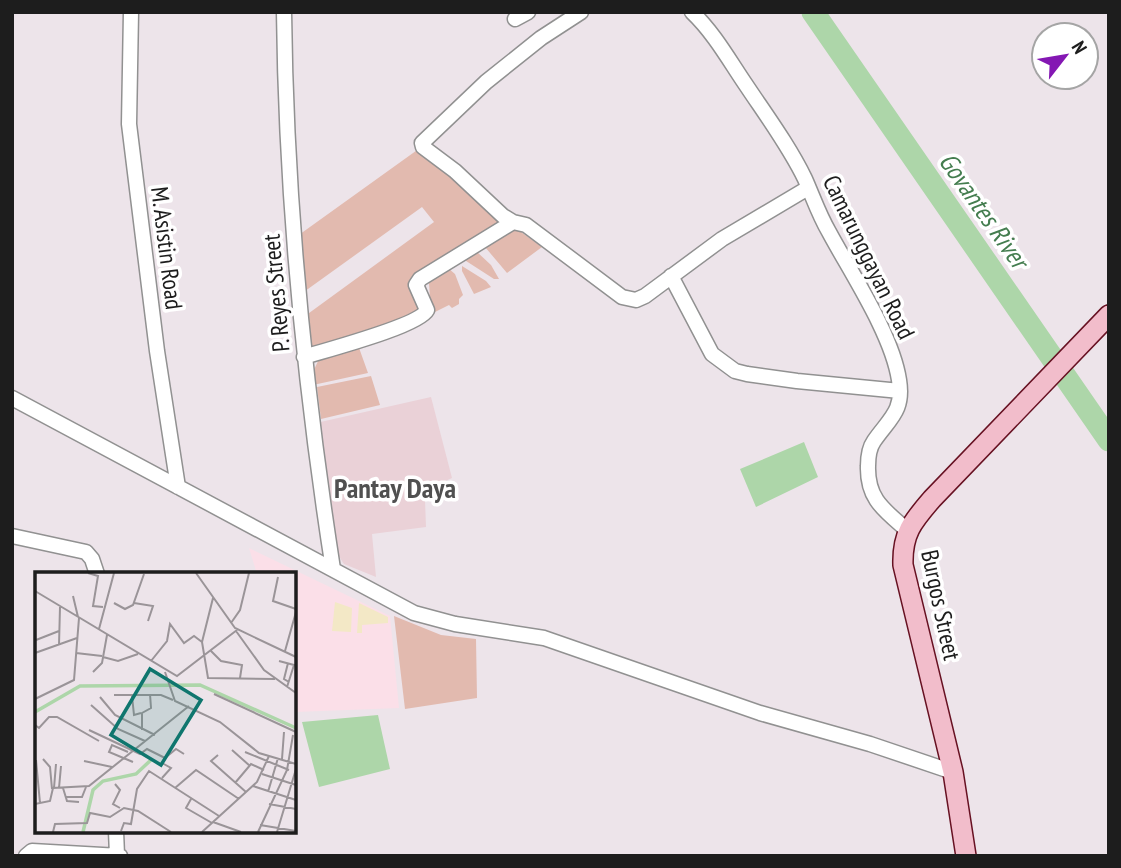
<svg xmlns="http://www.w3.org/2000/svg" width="1121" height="868" viewBox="0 0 1121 868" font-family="'PT Sans Narrow',sans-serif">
	<rect width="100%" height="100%" fill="#ede4ea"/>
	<path fill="#fbdfe8" d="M 249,548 L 390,616 L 399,708 L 295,712 L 294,574 L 257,574 Z"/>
	<path fill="#ead1d7" d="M 431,397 L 452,478 L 430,488 L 425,500 L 426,527 L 372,534 L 376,577 L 344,564 L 336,552 L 316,423 Z"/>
	<path fill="#e2baaf" d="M 420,148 L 502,221 L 409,282 L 421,307 L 411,316 L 308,349 L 305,316 L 434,222 L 422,207 L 301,294 L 296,237 Z
		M 514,227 L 542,247 L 507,273 L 485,247 Z
		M 476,251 L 491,265 L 499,279 L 494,279 L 463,259 Z
		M 462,266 L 486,281 L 491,287 L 474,294 L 462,271 Z
		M 448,268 L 455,274 L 463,295 L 459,299 L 459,304 L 452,308 L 449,305 L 431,314 L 429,283 Z
		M 358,345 L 368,373 L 313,385 L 312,374 L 319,359 Z
		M 371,376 L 380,405 L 321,419 L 317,387 Z
		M 394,616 L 441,635 L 476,639 L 477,698 L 405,709 Z"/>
	<path fill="#f3e8c6" d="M 335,602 L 352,608 L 351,632 L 332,631 Z
		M 359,603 L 388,617 L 388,623 L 362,625 L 362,633 L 357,633 Z"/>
	<path fill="#add6a9" d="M 804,442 L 818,477 L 756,507 L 740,469 Z
		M 378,715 L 390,769 L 319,787 L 302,722 Z"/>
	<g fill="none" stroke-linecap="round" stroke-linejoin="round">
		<path stroke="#add6a9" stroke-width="23" d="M 813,12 L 1109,440"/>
		<defs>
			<path id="street" d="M 131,12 L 129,124 L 157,351 L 178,487
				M 284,12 C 286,200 304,383 333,569
				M 692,12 C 714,33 729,60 746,85 C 766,115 789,146 805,179 C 813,197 819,215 829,232 C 851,273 892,334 899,380 C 904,411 890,418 874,441 C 869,448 868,457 868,466 C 867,499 884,510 907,530
				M 515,19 L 528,12
				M 513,222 L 503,216 L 455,171 L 423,147 L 422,143 L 486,82 L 541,38 L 581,12
				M 671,276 L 712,354 L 735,371 L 747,374 L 797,381 L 900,391
				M 304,357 C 326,350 419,326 427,310 L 416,285 L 420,279 L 513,222 L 526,225 L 622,297 L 636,300 L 645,296 L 722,239 L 808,188
				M 12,398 L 414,613 L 455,624 L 544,638 L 760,713 L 870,744 L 953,772
				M 12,536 L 86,552 L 92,559 L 97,574
				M 116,831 L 117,855
				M 26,856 L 32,851 L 120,856"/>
			<path id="secondary" d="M 966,856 L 953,772 L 903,565 C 902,534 912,522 932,499 L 1109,315"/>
		</defs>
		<use href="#street" stroke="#919191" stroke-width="17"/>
		<use href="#secondary" stroke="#671122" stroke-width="22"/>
		<use href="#street" stroke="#fff" stroke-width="14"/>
		<use href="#secondary" stroke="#f2bdcb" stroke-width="19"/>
	</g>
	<g text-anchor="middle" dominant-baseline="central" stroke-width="7" stroke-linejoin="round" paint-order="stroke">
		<g font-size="24" fill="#1d1d1d" stroke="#fff">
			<text transform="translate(167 248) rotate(83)">M. Asistin Road</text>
			<text transform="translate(869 257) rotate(64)">Camarunggayan Road</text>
			<text transform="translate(276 293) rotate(-95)">P. Reyes Street</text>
			<text transform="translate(941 605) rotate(78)">Burgos Street</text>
		</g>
		<g font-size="26" font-style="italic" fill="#447d4f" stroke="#fff">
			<text transform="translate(984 210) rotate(55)">Govantes River</text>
		</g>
		<g font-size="28" font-weight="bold" fill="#505050" stroke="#fff">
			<text x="395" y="487">Pantay Daya</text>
		</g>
	</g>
	<g transform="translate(35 572)">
		<rect width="261" height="261" fill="#ede4ea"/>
		<path fill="none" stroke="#add6a9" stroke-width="3.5" d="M 0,140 L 45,114 L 165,113 L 261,156M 48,260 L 58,218 L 68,209 L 101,202 L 117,187"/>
		<path fill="none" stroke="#9a9498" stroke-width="2" d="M 53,1 L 63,4 L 58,34 L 68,35M 161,1 L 200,56 L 261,85M 243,5 L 238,29 L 261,37M 0,19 L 142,104 L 202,58M 38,24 L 43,45M 178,26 L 167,70 L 173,106 L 240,107M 79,31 L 90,37 L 98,33 L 109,2M 99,31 L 118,34 L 113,49M 196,51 L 205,38 L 214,1M 64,57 L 79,1M 201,59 L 229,98 L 261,121M 1,68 L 24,59M 24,73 L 25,35M 176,79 L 186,89 L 207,93 L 205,106M 250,79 L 261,40M 0,81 L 42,66M 41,81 L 67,84M 68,85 L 83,89 L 103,82M 116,89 L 132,69 L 135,52 L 149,71 L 159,64 L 167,70M 244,89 L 259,93 L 252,115M 253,91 L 249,107 L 254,110M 58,100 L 67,91 L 72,63M 130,100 L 140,129 L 185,150 L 224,181 L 261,192M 179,122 L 261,160M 79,123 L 126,123 L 138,128M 97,124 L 99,143 L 106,141M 65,125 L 80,143 L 120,163M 0,127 L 39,108 L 44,46M 56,133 L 83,157 L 110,169M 0,153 L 4,156 L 14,145 L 22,145 L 64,169M 54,158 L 105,182 L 112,177 L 130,186M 107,158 L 107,141 L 116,136 L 115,122M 197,178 L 215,194M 93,180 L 77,173 L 74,180 L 98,190M 210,180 L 254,198M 183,183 L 176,189 L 211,220M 130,186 L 141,177 L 149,182M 8,187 L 15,195 L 17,217M 247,187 L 249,160M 1,188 L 5,231M 49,189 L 77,195M 227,202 L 261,213M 127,206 L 136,196 L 127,191 L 130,186M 200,211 L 216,192 L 229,198M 80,212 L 85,218 L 78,232 L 85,236M 218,214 L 261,228M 19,216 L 21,192M 24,216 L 26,194M 28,216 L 32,229 L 44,230M 140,216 L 161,198 L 204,227M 233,220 L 243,186M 31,225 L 47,225 L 51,215M 156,227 L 151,236 L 177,251M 0,232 L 15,229 L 18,216 L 54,214 L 154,134M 234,232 L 261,237M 178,250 L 206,260M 225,253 L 261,259M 86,259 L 89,251 L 96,252 L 102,217 L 114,199 L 184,244M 18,260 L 20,252 L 52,251 L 55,241 L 75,245 L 89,236 L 103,239 L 136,260M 167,260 L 222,210 L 234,184M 223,260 L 252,198 L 258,163M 242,260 L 261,197"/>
		<path fill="#0f766e" fill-opacity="0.15" stroke="#0f766e" stroke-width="3.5" d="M 115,97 L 166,128 L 126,193 L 76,163 Z"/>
		<rect width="261" height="261" fill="none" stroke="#1d1d1d" stroke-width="3.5"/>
	</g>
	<rect width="1121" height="868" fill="none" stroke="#1d1d1d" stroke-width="28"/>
	<g transform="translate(1065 56) rotate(59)"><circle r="33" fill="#ffffff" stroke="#a5a5a5" stroke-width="2"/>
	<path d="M0-5L12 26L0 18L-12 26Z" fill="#8417b3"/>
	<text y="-10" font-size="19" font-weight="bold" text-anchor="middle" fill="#1d1d1d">N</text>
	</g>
</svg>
